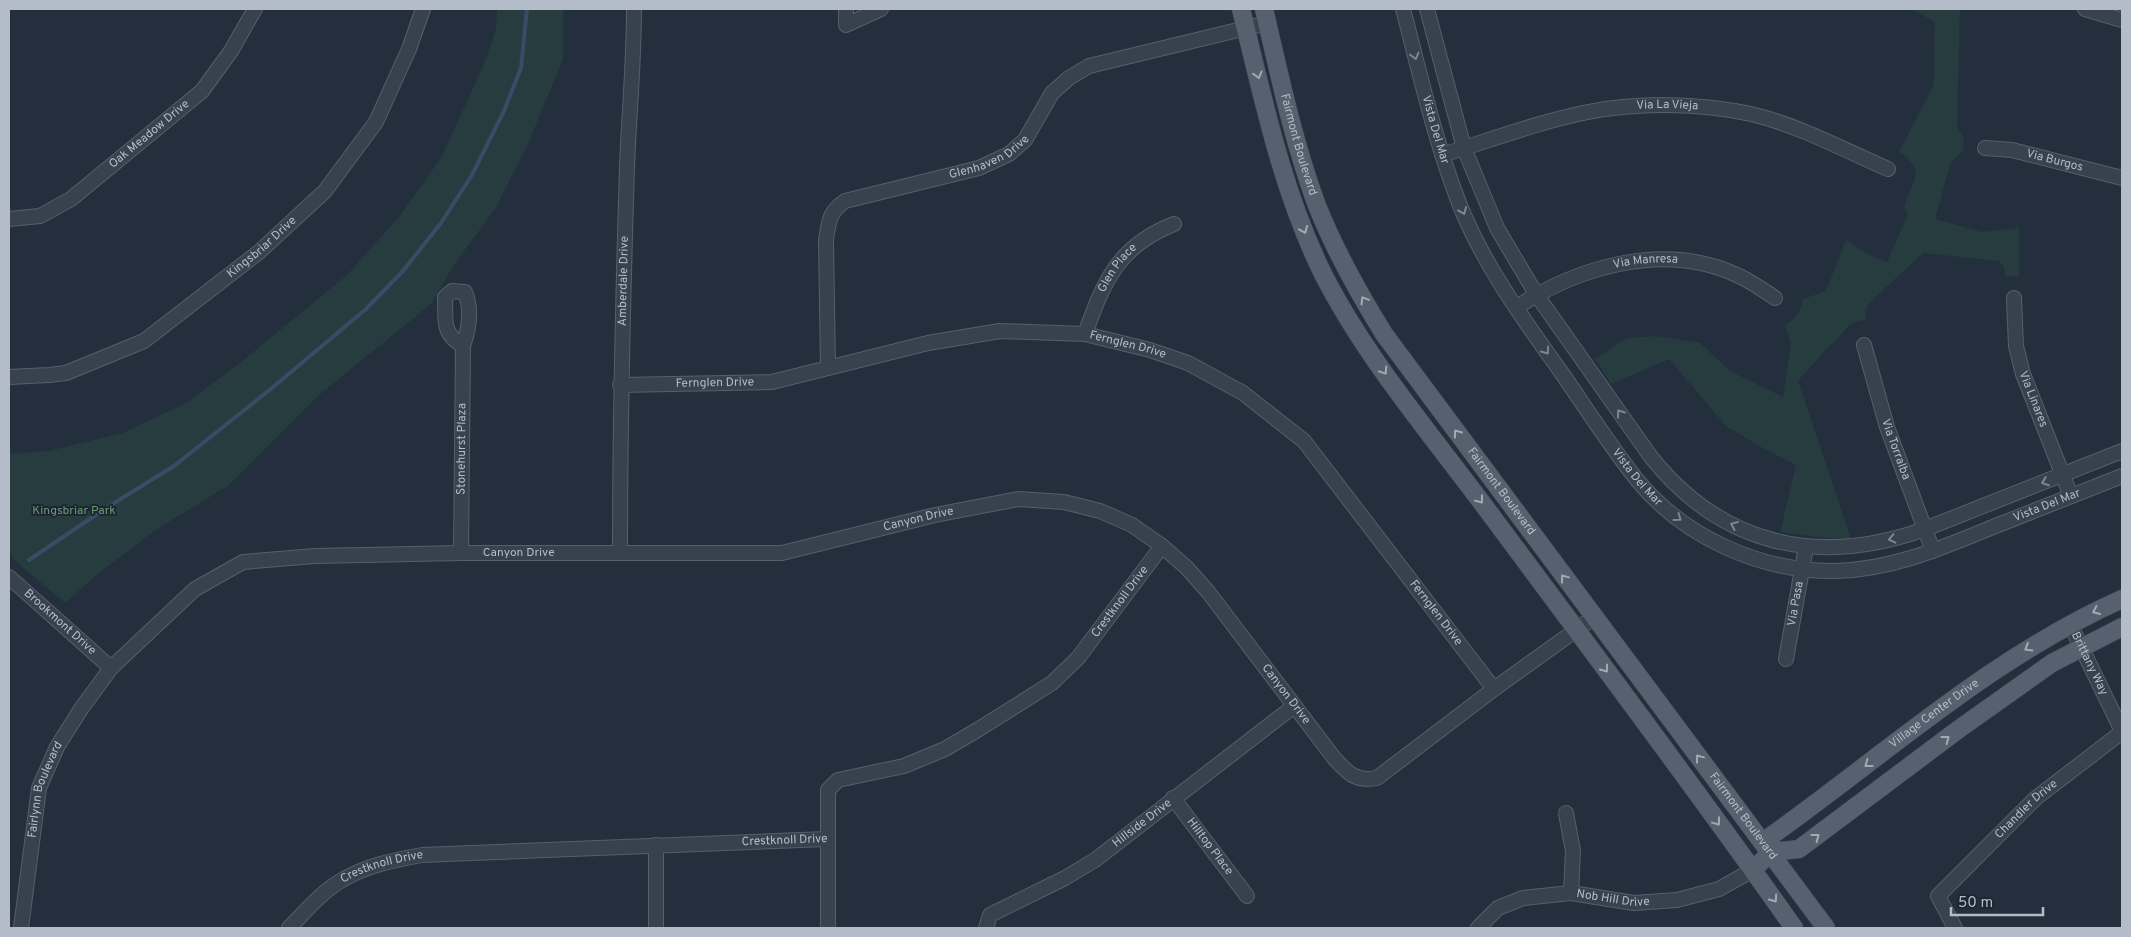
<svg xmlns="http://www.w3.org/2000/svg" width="2131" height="937" viewBox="0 0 2131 937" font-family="Overpass,sans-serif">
	<rect width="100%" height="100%" fill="#242f3e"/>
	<path fill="#263c3f" d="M 497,9 L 563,9 L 563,59 L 528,144 L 495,209 L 453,266 L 431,304 L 319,395 L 229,485 L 154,531 L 93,578 L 65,603 L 13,559 L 9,544 L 9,454 L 48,451 L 123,433 L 186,403 L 240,363 L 347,275 L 399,217 L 441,158 L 484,64 L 496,29 Z
		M 1915,9 L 1960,9 L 1957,127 L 1964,139 L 1963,151 L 1951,162 L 1935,219 L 1982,232 L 2019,228 L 2019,276 L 2005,276 L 2004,266 L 1999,261 L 1923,253 L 1868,304 L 1865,313 L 1866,320 C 1844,320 1846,335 1831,344 L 1798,381 L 1852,541 L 1780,532 L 1796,465 L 1761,447 L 1726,426 L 1669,359 L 1611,384 L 1595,359 L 1627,338 L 1657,336 L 1700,343 L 1730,371 L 1783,397 L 1791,344 L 1785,325 C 1796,320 1800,311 1803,299 L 1826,291 L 1846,240 L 1867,254 L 1887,262 L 1908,214 L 1904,208 C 1910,183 1929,171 1899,152 L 1933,86 L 1934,78 L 1935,22 L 1915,11 Z"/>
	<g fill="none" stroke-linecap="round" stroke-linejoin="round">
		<path stroke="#394c67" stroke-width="4" d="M 29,560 L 103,510 L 174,466 L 272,388 L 366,309 L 403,271 L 441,223 L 472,175 L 504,111 L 521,68 L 527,9"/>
		<defs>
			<g id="minor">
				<path d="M 846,9 L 846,25 L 881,9"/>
				<path id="s1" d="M 1403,9 C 1420,74 1435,141 1459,203 C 1483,264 1523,319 1561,372 C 1586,408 1610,446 1638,481 C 1685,538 1762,572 1835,571 C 1891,570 1942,548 1993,527 C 2036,510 2079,493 2122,476"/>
				<path d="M 1427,9 L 1464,148 L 1497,228 L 1536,294 L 1651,457 C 1722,546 1819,567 1925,529 L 2122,451"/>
				<path d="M 2085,9 L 2122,20"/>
				<path id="s2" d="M 1985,148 L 2012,150 L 2122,178"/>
				<path id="s3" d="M 1442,155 C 1491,140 1538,122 1588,112 C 1640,102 1699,103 1751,114 C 1798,125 1844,150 1888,169"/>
				<path id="s4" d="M 9,219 L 40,216 L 71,199 L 202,91 L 231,51 L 255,9"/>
				<path id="s5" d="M 2014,298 L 2016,346 L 2023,374 L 2071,496"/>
				<path id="s6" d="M 1517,307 C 1580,266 1666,241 1739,276 C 1752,282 1763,290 1775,298"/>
				<path id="s7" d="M 1085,334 C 1104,281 1118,246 1174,224"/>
				<path id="s8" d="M 1864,345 L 1887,427 L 1933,551"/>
				<path id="s9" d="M 828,367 L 826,240 C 829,221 829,212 845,201 L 979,168 L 1009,154 L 1025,140 L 1052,93 L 1069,78 L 1089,66 L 1267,23"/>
				<path id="s10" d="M 9,377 L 49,375 L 66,373 L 144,341 L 259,252 L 325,191 L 376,122 L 409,49 L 423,9"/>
				<path id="s11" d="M 620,385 L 772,382 L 928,343 L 1000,331 L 1085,334 L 1150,350 L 1188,363 L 1243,393 L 1304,441 L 1494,689"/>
				<path id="s12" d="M 461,553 L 463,346 C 469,329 472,309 465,292 L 452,291 L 445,297 C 446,320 441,333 463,346"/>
				<path id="s13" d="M 620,553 C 620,424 623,296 627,167 C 629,114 634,62 634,9"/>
				<path id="s14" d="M 9,577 L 111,668"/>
				<path id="s15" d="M 2070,624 L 2122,731"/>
				<path id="s16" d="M 1786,659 L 1806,547"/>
				<path id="s17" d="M 1173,798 L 1247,896"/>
				<path d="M 1566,813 L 1573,851 L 1571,893"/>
				<path id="s18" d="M 21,928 L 39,788 L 57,747 L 81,709 L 111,668 L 195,589 L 243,562 L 315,556 L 461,553 L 782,553 L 935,515 L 1018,499 L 1064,502 L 1100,511 L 1132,525 L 1162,546 L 1187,568 L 1209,593 L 1334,758 C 1348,773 1355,782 1377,778 L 1494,689 L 1594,617"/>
				<path id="s19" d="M 289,928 C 306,911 323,890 344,879 C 368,865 395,860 422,855 L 827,839"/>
				<path d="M 656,928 L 656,845"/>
				<path id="s20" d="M 828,928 L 828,790 L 838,780 L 904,766 L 945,749 L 979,729 L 1052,683 L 1078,658 L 1162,546"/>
				<path id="s21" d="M 986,928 L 990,915 L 1065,878 L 1095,860 L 1294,706"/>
				<path id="s22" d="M 1478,928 L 1498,908 L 1523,898 L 1571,893 L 1634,903 L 1677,900 L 1719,889 L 1753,870"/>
				<path id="s23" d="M 1955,928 L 1938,896 L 2036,798 L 2122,732"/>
			</g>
			<g id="major">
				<path d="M 1241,9 C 1263,98 1282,191 1323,274 C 1368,362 1436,440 1494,519 C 1595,655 1697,790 1794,928"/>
				<path id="s24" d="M 1264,9 C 1279,73 1293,140 1316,203 C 1334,249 1358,292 1384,334 L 1826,928"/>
				<path id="s25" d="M 1771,852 L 1771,836 C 1886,754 1992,657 2122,599"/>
				<path d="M 1753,870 L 1771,852 L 1799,849 L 1959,729 L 2052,663 L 2122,627"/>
			</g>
		</defs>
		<use href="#minor" stroke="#565f6c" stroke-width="16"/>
		<use href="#major" stroke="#414a57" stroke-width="19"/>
		<use href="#minor" stroke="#38414e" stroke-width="14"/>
		<use href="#major" stroke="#56606e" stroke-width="18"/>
	</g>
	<defs><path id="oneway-chevron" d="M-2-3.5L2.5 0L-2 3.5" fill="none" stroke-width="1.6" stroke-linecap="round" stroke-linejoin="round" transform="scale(1.25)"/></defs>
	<g stroke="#7c8592">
		<use href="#oneway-chevron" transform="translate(1415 56) rotate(75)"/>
		<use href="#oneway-chevron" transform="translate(1463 211) rotate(67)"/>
		<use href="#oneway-chevron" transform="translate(1546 351) rotate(55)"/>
		<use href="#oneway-chevron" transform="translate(1620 413) rotate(-126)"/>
		<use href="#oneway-chevron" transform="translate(2045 482) rotate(159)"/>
		<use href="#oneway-chevron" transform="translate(1678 518) rotate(36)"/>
		<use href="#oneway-chevron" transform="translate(1734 525) rotate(-156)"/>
		<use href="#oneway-chevron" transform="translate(1892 539) rotate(167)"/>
	</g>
	<g stroke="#a1aab7">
		<use href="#oneway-chevron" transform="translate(1258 75) rotate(75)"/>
		<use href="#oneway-chevron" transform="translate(1304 230) rotate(68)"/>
		<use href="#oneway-chevron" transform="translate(1364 300) rotate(-121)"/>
		<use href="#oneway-chevron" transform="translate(1384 371) rotate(56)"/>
		<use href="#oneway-chevron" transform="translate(1457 433) rotate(-126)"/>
		<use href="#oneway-chevron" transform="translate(1480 500) rotate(53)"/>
		<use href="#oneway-chevron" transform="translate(1564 578) rotate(-127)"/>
		<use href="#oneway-chevron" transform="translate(2096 611) rotate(155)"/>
		<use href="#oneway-chevron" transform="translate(2028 648) rotate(149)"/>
		<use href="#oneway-chevron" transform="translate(1605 669) rotate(54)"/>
		<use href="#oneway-chevron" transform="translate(1946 739) rotate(-37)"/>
		<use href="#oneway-chevron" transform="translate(1699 758) rotate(-127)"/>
		<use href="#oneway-chevron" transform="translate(1868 764) rotate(143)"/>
		<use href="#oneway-chevron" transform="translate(1717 822) rotate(53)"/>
		<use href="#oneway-chevron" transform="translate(1816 837) rotate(-37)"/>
		<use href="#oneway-chevron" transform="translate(1774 899) rotate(55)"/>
	</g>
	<g text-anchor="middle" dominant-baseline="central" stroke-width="4" stroke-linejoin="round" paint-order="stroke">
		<g font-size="12" fill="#b4bcc9" stroke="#1d2633">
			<text stroke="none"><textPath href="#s3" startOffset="232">Via La Vieja</textPath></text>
			<text stroke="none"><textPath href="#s1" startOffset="125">Vista Del Mar</textPath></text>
			<text stroke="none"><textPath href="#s4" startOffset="168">Oak Meadow Drive</textPath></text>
			<text stroke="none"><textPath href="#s24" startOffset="140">Fairmont Boulevard</textPath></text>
			<text stroke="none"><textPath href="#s9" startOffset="324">Glenhaven Drive</textPath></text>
			<text stroke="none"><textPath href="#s2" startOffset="71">Via Burgos</textPath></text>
			<text stroke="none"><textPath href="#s10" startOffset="292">Kingsbriar Drive</textPath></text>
			<text stroke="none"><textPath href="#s6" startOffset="138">Via Manresa</textPath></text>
			<text stroke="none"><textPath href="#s7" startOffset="74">Glen Place</textPath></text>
			<text stroke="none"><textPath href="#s13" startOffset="272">Amberdale Drive</textPath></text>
			<text stroke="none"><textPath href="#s11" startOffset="515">Fernglen Drive</textPath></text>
			<text stroke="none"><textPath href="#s11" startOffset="95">Fernglen Drive</textPath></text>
			<text stroke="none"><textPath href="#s5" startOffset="104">Via Linares</textPath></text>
			<text stroke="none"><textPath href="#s12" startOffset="104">Stonehurst Plaza</textPath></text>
			<text stroke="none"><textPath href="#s8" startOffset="109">Via Torralba</textPath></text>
			<text stroke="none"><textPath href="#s1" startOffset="530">Vista Del Mar</textPath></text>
			<text stroke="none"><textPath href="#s24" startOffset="545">Fairmont Boulevard</textPath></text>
			<text stroke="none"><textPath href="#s1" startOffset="980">Vista Del Mar</textPath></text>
			<text stroke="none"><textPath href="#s18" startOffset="1132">Canyon Drive</textPath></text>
			<text stroke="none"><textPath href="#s18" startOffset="728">Canyon Drive</textPath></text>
			<text stroke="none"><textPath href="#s20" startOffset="496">Crestknoll Drive</textPath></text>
			<text stroke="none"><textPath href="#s16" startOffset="56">Via Pasa</textPath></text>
			<text stroke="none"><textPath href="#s11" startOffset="935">Fernglen Drive</textPath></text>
			<text stroke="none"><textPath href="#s14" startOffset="68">Brookmont Drive</textPath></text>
			<text stroke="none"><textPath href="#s15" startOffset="44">Brittany Way</textPath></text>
			<text stroke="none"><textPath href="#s18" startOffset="1582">Canyon Drive</textPath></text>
			<text stroke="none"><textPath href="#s25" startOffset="220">Village Center Drive</textPath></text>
			<text stroke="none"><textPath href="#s18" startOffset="141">Fairlynn Boulevard</textPath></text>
			<text stroke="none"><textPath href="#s23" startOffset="160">Chandler Drive</textPath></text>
			<text stroke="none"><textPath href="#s24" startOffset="950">Fairmont Boulevard</textPath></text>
			<text stroke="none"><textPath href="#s21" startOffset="192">Hillside Drive</textPath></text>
			<text stroke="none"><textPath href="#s19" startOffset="519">Crestknoll Drive</textPath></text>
			<text stroke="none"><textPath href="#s17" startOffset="61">Hilltop Place</textPath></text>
			<text stroke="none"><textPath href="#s19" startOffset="114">Crestknoll Drive</textPath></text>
			<text stroke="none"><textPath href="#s22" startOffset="146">Nob Hill Drive</textPath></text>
		</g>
		<g font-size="12" fill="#6b9a76" stroke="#1d2633">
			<text x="74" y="511">Kingsbriar Park</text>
		</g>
	</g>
	<rect width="2131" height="937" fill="none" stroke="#b4bcc9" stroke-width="20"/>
	<path d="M1951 907v8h92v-8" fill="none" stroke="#b4bcc9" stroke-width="2.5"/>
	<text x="1958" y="907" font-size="15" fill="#b4bcc9" stroke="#1d2633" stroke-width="4" paint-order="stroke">50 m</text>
</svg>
